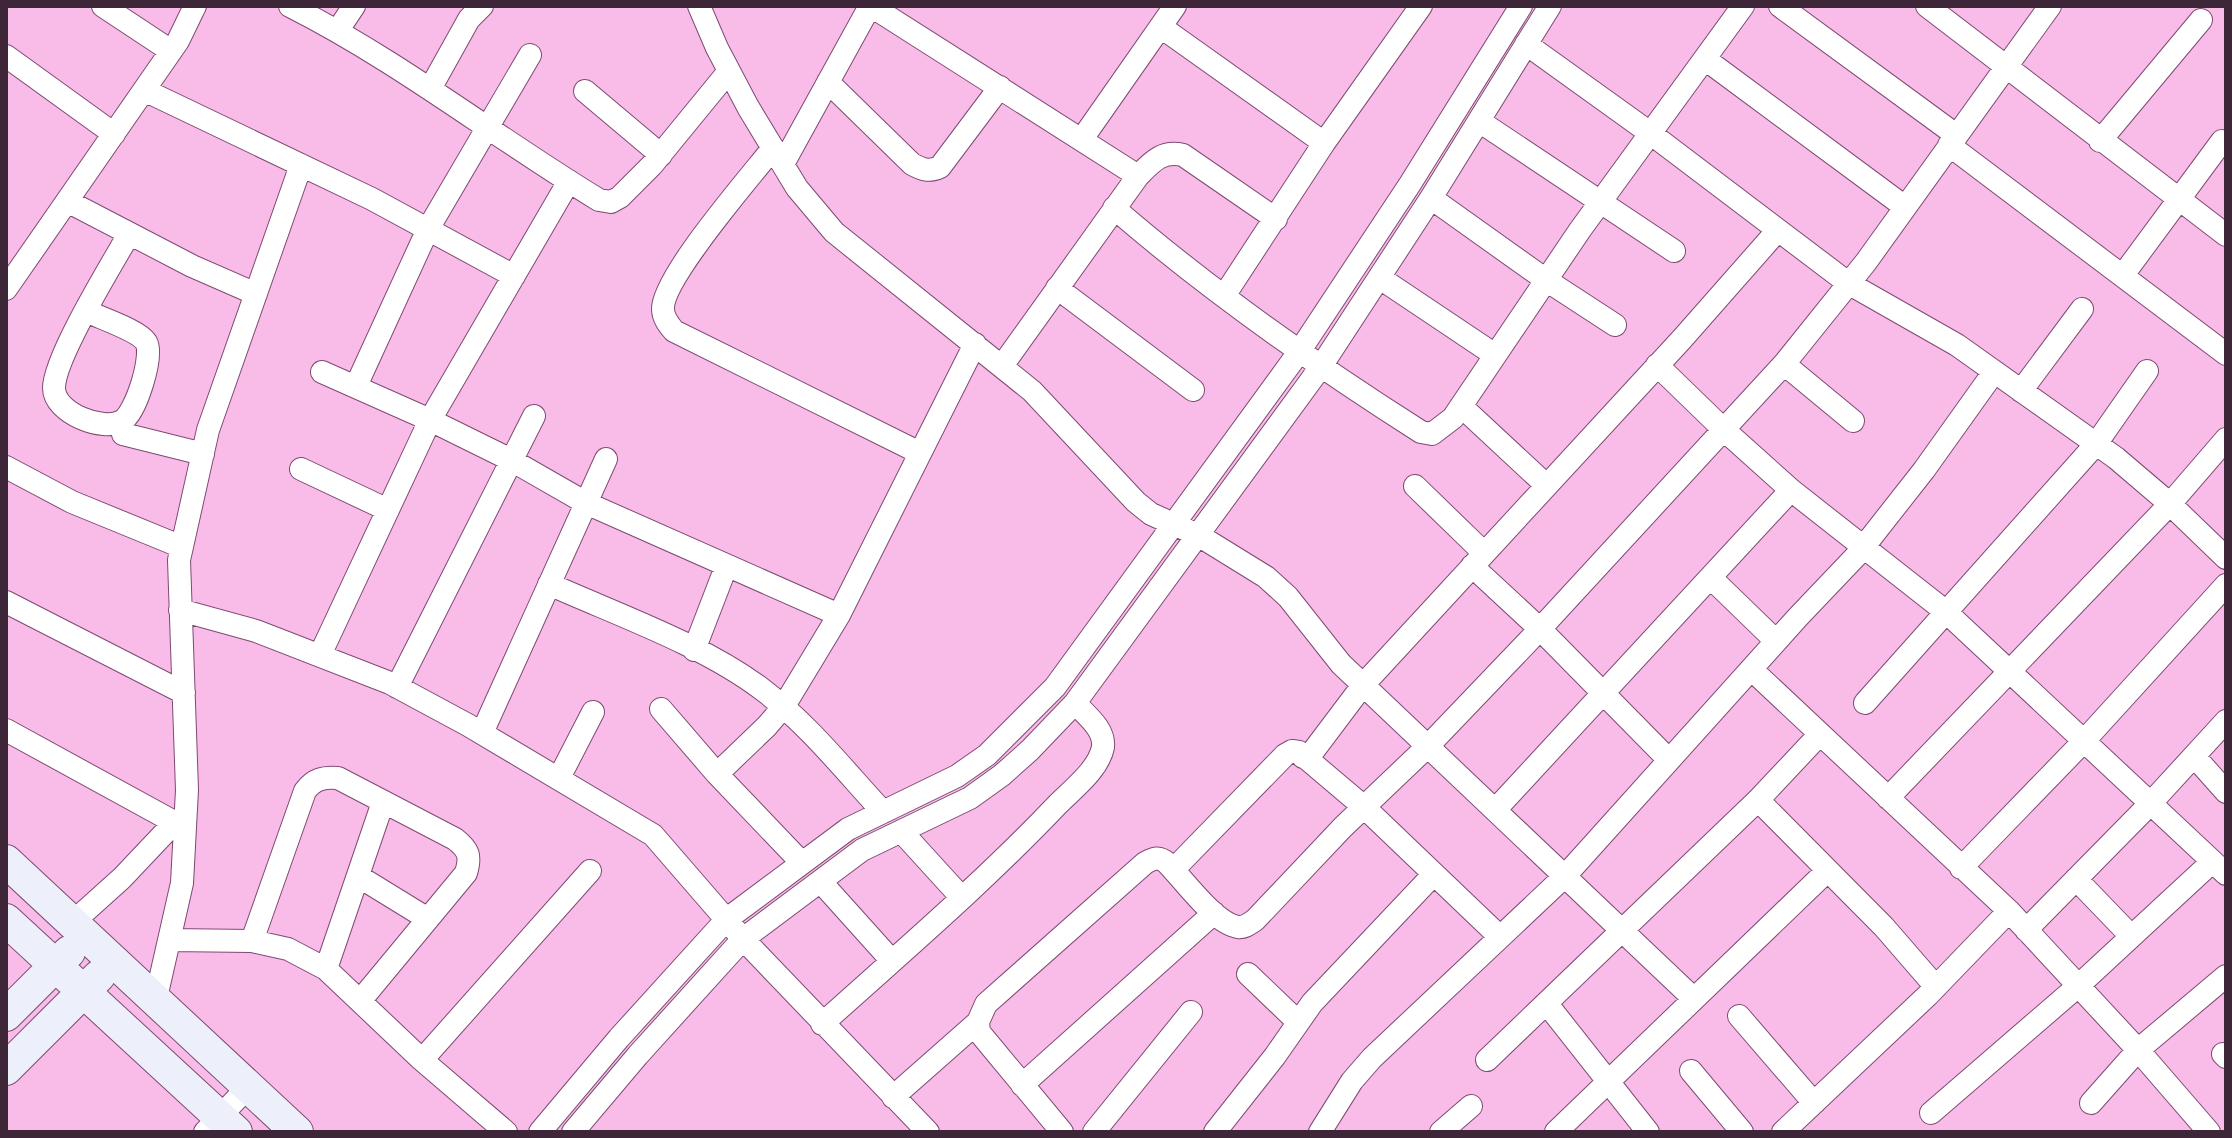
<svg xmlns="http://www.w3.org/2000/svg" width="2232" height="1138" viewBox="0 0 2232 1138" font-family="'Roboto Serif',serif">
	<rect width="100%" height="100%" fill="#f9bce8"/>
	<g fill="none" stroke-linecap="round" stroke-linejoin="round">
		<defs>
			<path id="street" d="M 103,6 L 171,51
				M 290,6 C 399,61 495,137 599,200 L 611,202 L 620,197 L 652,165 L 729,71
				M 699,6 L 717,48 L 748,107 L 797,188 L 834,232 L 1032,391 L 1136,502 L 1151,514 L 1198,535 L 1266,577 L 1288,597 L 1341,664 L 1693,998
				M 871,6 L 1138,176
				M 1780,6 L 1956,135
				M 1927,6 L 2226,235
				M 1161,27 L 1324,143
				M 338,30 L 354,6
				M 1526,44 L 1650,133 L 1848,283 L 1957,345 L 2116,458 L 2170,504 L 2226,558
				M 6,56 L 114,134
				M 1705,59 L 1905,207
				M 828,82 L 912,164 C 923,170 929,172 940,167 L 1000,87
				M 430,89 L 469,19 L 482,6
				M 144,90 L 372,199 L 514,276
				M 585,91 L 661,155
				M 1479,121 L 1674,251
				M 1082,139 L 1175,6
				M 2100,141 L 2201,20
				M 1949,145 L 2226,354
				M 773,148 C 751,176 662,278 663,309 C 663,318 669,325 674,331 L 920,453
				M 783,164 L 870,6
				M 1431,198 L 1546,280 L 1615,325
				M 67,201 L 192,266 L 256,294
				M 1114,208 C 1210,291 1314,364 1421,432 L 1432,434 L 1453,418 L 1580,230 L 1743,6
				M 2123,275 L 2222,141
				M 1380,278 L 1495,355
				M 1057,288 L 1193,390
				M 6,289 L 178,41 L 195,6
				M 1224,296 L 1324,143 L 1421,6
				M 86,311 C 100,318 138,330 146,342 C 154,355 136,413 122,421 C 103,432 54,413 54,388 C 54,358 112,264 129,234
				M 1784,364 L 1853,421
				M 1657,365 L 1723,429 L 1791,490 L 1945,611 L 2226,874
				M 1002,366 L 1138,176 C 1152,162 1162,150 1183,155 L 1276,219
				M 322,372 L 430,420 L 511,460 L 586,503 L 839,615
				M 356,386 L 428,229 L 530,55
				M 2021,391 L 2082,309
				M 1461,406 L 1546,485
				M 123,434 L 203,454
				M 6,467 L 72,502 L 182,547
				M 301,469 L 388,510
				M 1415,486 L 1484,553
				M 1472,566 L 1540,629 L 1669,760
				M 1711,578 L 1776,641
				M 549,584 C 618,615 704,645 763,690 C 808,724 845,771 883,812
				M 6,602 L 184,693
				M 180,610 L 256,631 L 390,683 L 468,725 L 653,835 L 743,939 L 928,1132
				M 694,650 L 726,567
				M 320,655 L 430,420 L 569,181
				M 1751,669 L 2009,911 L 2138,1050 L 2209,1132
				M 397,687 L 534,416
				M 1865,703 L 2096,444 L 2147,371
				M 661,709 L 717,774 L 802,863
				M 6,730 L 185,828
				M 482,733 L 606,459
				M 2194,756 L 2226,792
				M 1303,757 L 1308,758 L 1363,685 L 1682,339 L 1778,230
				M 717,774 L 767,726 L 784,706 L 839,615 L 975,344
				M 559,778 L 593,712
				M 1888,798 L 2170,504 L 2226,439
				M 1758,800 L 1884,927 L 1936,987
				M 1496,809 L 1791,490
				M 901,831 L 962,898
				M 1961,868 L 2083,742 L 2226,585
				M 1174,869 L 1285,755 L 1292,751 L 1299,752 L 1364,807 L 1500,937
				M 358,876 L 428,919
				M 2076,879 L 2131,936
				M 821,882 L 892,961
				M 72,923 L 122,878 L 175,822
				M 2026,930 L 2149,805 L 2226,721
				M 170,940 L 252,941 L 288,949 L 326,969 L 422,1060 L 506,1132
				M 252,941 L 305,791 C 314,779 323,777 338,778 L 455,839 C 469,850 471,856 466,873 L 360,1001
				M 326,969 L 383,802
				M 1248,974 L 1297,1021
				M 155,1002 L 182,883 L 187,790 L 179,560 L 208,430 L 301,165
				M 1547,1004 L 1648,1132
				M 1739,1016 L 1814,1103
				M 822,1024 C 902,952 984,882 1058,804 C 1073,789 1099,769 1103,747 C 1105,729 1086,715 1075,703
				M 2223,1054 L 2226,1057
				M 422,1060 L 590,871
				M 1487,1060 L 1758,800 L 1820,734
				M 1691,1071 L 1742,1132
				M 1022,1085 L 1214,913
				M 893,1097 L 978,1022
				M 2091,1103 L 2138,1050 L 2226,976
				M 1931,1113 L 2078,986 L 2212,862
				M 205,1132 L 249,1086
				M 540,1132 L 619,1038 L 727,919 L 848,829 L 957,776 L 987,755 L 1055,687 L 1299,352 L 1410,184 L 1521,6
				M 573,1132 L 638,1055 L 743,939 L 862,850 L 970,798 L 1002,775 L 1030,750 L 1075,703 L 1320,368 L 1431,198 L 1550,6
				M 1062,1132 L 979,1032 L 978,1022 L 986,1004 L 1145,863 C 1154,858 1159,856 1167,863 C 1183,879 1215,924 1238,927 C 1245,928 1250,923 1255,920 L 1343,827 L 1429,745 L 1540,629 L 1784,364 L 1866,262 L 2050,6
				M 1094,1132 L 1191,1012
				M 1215,1132 L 1275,1056 L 1312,1003 L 1434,874
				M 1320,1132 L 1352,1081 L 1372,1058 L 1565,876 L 1798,617 L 1858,554 L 1924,470 L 1994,372
				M 1441,1132 L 1471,1106
				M 1556,1132 L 1827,871
				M 1783,1132 L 1928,995 L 2009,911"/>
			<path id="secondary" d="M 6,861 L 297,1132
				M 6,920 L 236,1132
				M 6,1015 L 69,952
				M 6,1069 L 99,976"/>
		</defs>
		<use href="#street" stroke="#7e4a72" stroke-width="24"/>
		<use href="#secondary" stroke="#7e4a72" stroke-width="34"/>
		<use href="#street" stroke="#fff" stroke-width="22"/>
		<use href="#secondary" stroke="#edeffb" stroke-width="32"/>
	</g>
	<rect width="2232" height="1138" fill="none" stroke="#3d2637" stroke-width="16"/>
</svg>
